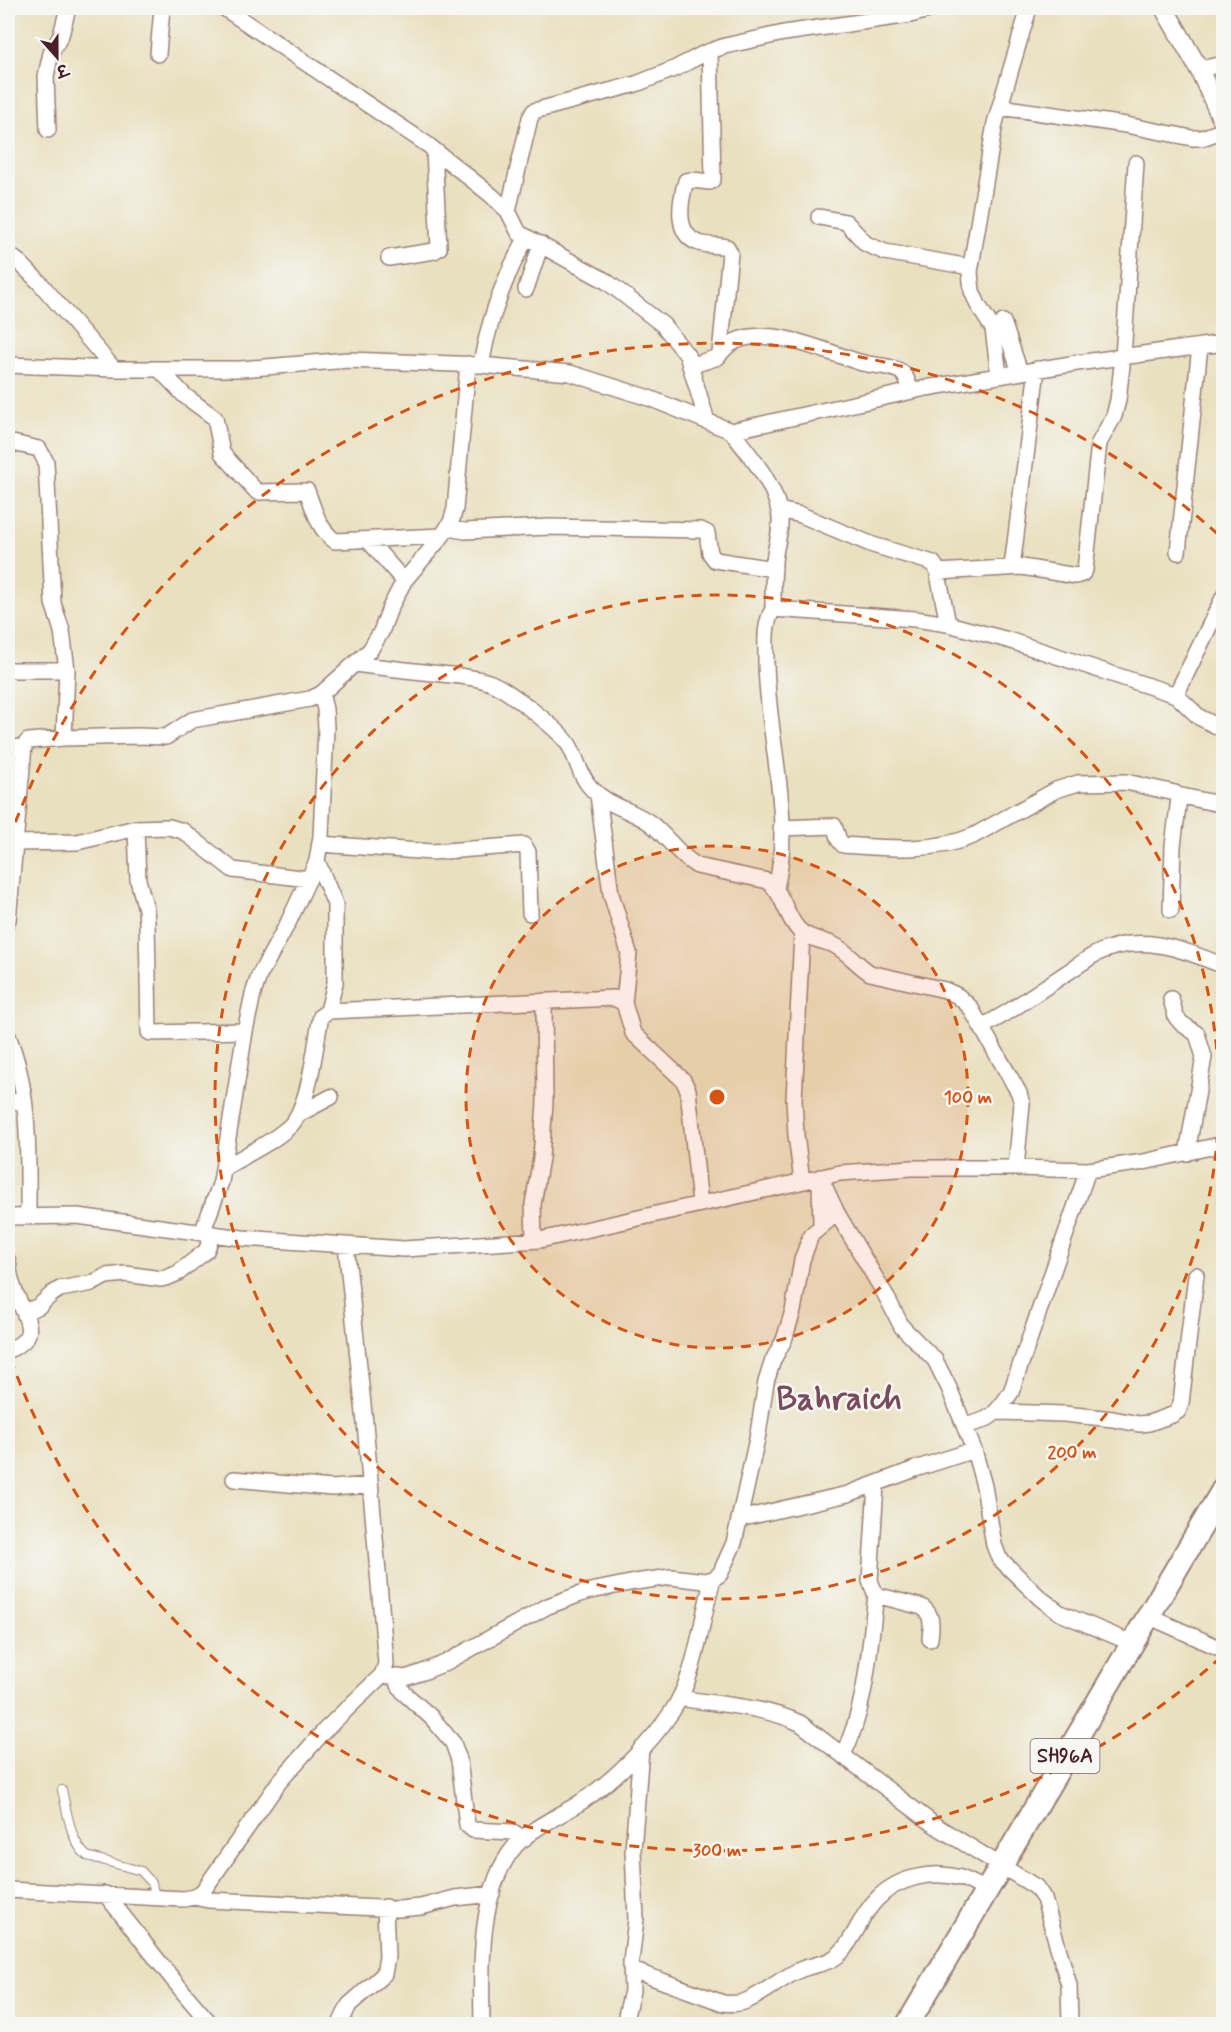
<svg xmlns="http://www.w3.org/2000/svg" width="1231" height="2032" viewBox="0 0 1231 2032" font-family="Mynerve,'Playpen Sans Deva',sans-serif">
	<rect width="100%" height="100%" fill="#f6f6f2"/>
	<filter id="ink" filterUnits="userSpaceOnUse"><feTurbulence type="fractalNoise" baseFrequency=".0167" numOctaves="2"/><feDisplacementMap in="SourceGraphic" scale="12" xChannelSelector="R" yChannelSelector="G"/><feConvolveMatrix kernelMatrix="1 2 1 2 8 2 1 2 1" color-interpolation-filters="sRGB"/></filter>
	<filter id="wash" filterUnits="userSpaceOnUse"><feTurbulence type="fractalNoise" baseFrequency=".008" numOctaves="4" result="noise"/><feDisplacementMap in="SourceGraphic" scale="24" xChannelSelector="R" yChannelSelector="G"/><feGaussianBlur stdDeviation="1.35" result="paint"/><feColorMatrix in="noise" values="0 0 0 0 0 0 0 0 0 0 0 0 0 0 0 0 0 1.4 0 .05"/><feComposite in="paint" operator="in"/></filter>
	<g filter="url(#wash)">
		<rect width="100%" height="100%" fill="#e9e0bf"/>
	</g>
	<g filter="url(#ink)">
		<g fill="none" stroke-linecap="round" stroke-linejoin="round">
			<defs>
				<path id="service" d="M 62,1790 C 67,1810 70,1842 87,1856 L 141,1871 L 152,1883 L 155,1897"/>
				<path id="minor" d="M 224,8 L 428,145 L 491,195 L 508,211 L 519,233 L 606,281 L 663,325 L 687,355 L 707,421
					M 710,51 L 713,179 L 710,182 L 692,180 L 686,181 C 680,201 674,235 699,243 C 708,246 718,245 727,247 L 730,253 L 720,353
					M 158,54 L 162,8
					M 1199,69 L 1224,64
					M 1000,107 L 1126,125 L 1192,138 L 1202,138 L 1224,130
					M 48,130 L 46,76 L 51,53 L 61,35 L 68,8
					M 508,211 L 530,118 L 534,111 L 636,84 L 674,69 L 705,53 L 725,46 L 784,33 L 910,15 L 936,8
					M 819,217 L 846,222 L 866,244 L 885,252 L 970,267
					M 8,254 L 20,263 L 40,283 L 114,369
					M 389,258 L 434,251 L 439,248 L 434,150
					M 526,289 L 541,244
					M 1003,322 L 1020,372
					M 8,365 L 114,369 L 241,369 L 348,360 L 481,365 L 570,373 L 649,398 L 731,431 L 926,388 L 1077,363 L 1224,343
					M 481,365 C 489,319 504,277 527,237
					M 690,366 L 718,357 C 745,313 822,351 859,362 C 872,366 888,365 900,371 C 907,375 908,385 911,391
					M 159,369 L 185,396 L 215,418 L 222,453 L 257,492 L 307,491 C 314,509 318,529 335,541 L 442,536
					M 999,375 L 993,329 L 978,305 L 972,291 L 970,272 L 995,123 L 1029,8
					M 731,431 C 749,454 773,481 779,511 C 783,528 775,546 774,562 C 773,578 773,594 773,609 L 915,619 L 948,624 L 1008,640 L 1176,695 L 1224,596
					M 8,442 L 39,449 L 46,462 L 53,603 L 62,631 L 67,670 L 64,738
					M 779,510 L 801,515 L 873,545 L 933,563 L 937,569 L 948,624
					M 448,528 L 465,531 L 549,527 L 701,530 L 707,533 L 710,553 L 715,560 L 774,569
					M 368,540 L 404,581
					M 1178,552 L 1200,346
					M 1012,567 L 1037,369
					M 938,572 L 1022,567 L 1076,576 L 1082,574 L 1085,570 L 1099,443 L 1114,416 L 1118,400 L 1123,357 L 1136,163
					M 773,609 C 764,625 766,641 766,659 C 766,733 794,815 776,888
					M 356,664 C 385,668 414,671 442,674 C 459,676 476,677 491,683 C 507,689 561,731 569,745 C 578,760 579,776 592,789 C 608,806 632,810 650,823 C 667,836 678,855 697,866 L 768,881 C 784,895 785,914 798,929 C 806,938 820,940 832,944 C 846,950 856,964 870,973 L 945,990 L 958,996 L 970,1007 L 1019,1093 L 1022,1104 L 1016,1168
					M 8,670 L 67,670
					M 1176,695 L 1199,717 L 1224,730
					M 24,746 L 28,741 L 64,738 L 137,736 L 166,737 L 192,720 L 310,699 L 321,694 L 370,650 L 381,632 L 390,608 L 404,581 L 442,536 L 451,522 L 455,509 L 468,364
					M 8,749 L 24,746 L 8,920
					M 598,795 L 611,894 L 629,953 L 624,1003
					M 1177,795 L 1224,805
					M 136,828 L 138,880 L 146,909 L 147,922 L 149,1032 L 151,1033 L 245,1031
					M 781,828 L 834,826 L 839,840 L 843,845 C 887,848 932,853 973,836 L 1056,790 L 1078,783 L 1126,782 L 1175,793 L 1179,798 L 1173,846 L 1171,910
					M 14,843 L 77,842 L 136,828 L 169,827 L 183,831 L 233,870 L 309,879
					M 320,844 L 432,852 L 524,845 L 528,852 L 530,913
					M 317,861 L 335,904 L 335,983 L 328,1011
					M 802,933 L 794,1100 L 796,1135 L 802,1181
					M 1171,999 L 1176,1017 L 1181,1023 L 1197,1034 L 1204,1057 L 1187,1153
					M 982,1027 L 1008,1012 L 1092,956 C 1137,931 1179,948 1224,966
					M 8,1036 C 31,1092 28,1157 28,1217
					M 8,1101 L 23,1102
					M 299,1114 L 331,1097
					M 224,1168 C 245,1155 272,1143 290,1126 C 310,1106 315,1045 321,1016 L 328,1011 L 614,998 L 624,1003 L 633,1033 L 683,1080 L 688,1090 L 700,1204
					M 820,1177 L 837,1213 L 885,1294 L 902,1327 L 935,1360 L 949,1388 L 974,1450 L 984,1486 L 994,1545 L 999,1558 L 1040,1598 L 1060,1613 L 1132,1643
					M 820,1183 L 821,1225
					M 8,1217 L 77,1216 L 242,1238 L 404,1249 L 540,1240 L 840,1173 L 912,1168 L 1016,1168 L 1088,1170 L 1144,1162 L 1224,1144
					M 202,1233 L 221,1182 L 245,1031 L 253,994 L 259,976 L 288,923 L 317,861 L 321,836 L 326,728 L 325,709 L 321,694
					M 534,1240 L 533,1204 L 541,1158 L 545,1102 L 544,1001
					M 8,1261 C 9,1272 11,1283 16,1294 C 26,1319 42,1337 8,1350
					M 25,1312 L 39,1306 L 52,1294 L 60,1289 L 93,1283 L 106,1276 L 126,1274 L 161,1279 L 169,1277 L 178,1273 L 206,1251 L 213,1234
					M 998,1412 L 1064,1414 L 1113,1419 L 1139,1424 L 1149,1423 L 1172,1415 L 1178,1411 L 1181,1403 L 1196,1275
					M 964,1425 C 990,1422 997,1413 1011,1392 L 1088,1170
					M 234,1479 L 332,1488 L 370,1485
					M 876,1484 L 870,1581 L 876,1595 L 922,1607 C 934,1615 931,1627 930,1639
					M 739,1519 L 848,1494 L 915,1469 L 974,1450
					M 1148,1616 L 1224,1650
					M 382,1675 L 405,1678 L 423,1672 L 445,1663 L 548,1606 L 586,1592 L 635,1582 L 671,1577 L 705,1581 L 713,1579 L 720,1574 L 734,1543 L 758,1434 L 766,1382 L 773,1360 L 784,1340 L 793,1311 L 802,1260 L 811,1235 L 837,1213
					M 394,1677 L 404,1693 L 432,1718 L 453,1743 L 459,1760 L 467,1825 L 473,1830 L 513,1832 L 524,1839
					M 680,1698 C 720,1705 763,1706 800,1723 L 936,1826 L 1036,1887 L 1044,1899 L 1069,1985 L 1070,2024
					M 843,1755 C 867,1706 869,1649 876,1595
					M 8,1890 L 183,1899 L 194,1897 L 203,1891 L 279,1782 L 325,1730 L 382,1675 L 386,1664 L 365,1423 L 346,1245
					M 105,1894 C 141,1937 173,1983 211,2024
					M 194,1897 L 208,1900 L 399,1909 L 421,1907 L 455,1898 L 492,1894
					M 632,1970 L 723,2003 C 731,2004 739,2004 746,2001 C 766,1993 782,1977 802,1969 C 818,1963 832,1964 843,1950 C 856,1935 862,1914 876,1900 C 897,1877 932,1870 961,1878 C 970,1881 978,1886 986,1890
					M 340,2024 L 349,2005 L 384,1974 L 387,1957 L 385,1907
					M 482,2024 C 481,1970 478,1888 516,1845 C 533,1827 560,1816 581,1802 C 613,1781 649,1745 671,1713 C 697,1675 700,1623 713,1579
					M 624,2024 L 632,1991 L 631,1962 L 636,1919 L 633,1850 L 641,1749"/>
				<path id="tertiary" d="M 1164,8 L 1199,69 L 1224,124"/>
				<path id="primary" d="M 908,2024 L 1224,1488"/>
			</defs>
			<use href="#service" stroke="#9a8075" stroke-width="10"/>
			<use href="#minor" stroke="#9a8075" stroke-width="18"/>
			<use href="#tertiary" stroke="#9a8075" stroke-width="21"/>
			<use href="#primary" stroke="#9a8075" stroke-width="26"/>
			<use href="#service" stroke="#fff" stroke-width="8"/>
			<use href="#minor" stroke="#fff" stroke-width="15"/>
			<use href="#tertiary" stroke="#fff" stroke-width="18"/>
			<use href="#primary" stroke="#fff" stroke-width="22"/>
		</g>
	</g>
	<circle cx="717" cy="1097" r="251" fill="#d8530f" fill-opacity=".12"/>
	<g fill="none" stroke="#d8530f" stroke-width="3" stroke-dasharray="10 8">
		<circle cx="717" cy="1097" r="251"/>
		<circle cx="717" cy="1097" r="502"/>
		<path d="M1221 1657A753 753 0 0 1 9 1355M9 839A753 753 0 0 1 1221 537"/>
	</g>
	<g text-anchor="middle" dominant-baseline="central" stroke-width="5" stroke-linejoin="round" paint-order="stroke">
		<rect fill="#f6f6f2" stroke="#7e6067" stroke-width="1.5" x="1030.5" y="1739" width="69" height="34" rx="4.5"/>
		<g font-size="20" font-weight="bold" fill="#4a1f2b">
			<text x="1065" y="1756">SH96A</text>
		</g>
		<g font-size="33" font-weight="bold" fill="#784c5c" stroke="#f6f6f2">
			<text x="839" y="1400">Bahraich</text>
		</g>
	</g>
	<circle cx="717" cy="1097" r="9" fill="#d8530f" stroke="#f6f6f2" stroke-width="3"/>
	<g font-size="18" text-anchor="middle" font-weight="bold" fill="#d8530f" stroke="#f6f6f2" stroke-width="5" stroke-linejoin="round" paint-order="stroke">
		<text x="968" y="1103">100 m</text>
		<text x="1072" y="1458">200 m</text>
		<text x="717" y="1856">300 m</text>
	</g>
	<rect width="1231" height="2032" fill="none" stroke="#f6f6f2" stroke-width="30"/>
	<g transform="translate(57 57) rotate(159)" stroke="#f6f6f2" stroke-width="4.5" paint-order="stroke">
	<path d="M0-4.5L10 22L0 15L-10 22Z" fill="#4a1f2b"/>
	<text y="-9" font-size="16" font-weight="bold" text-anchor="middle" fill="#4a1f2b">उ</text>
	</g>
</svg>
